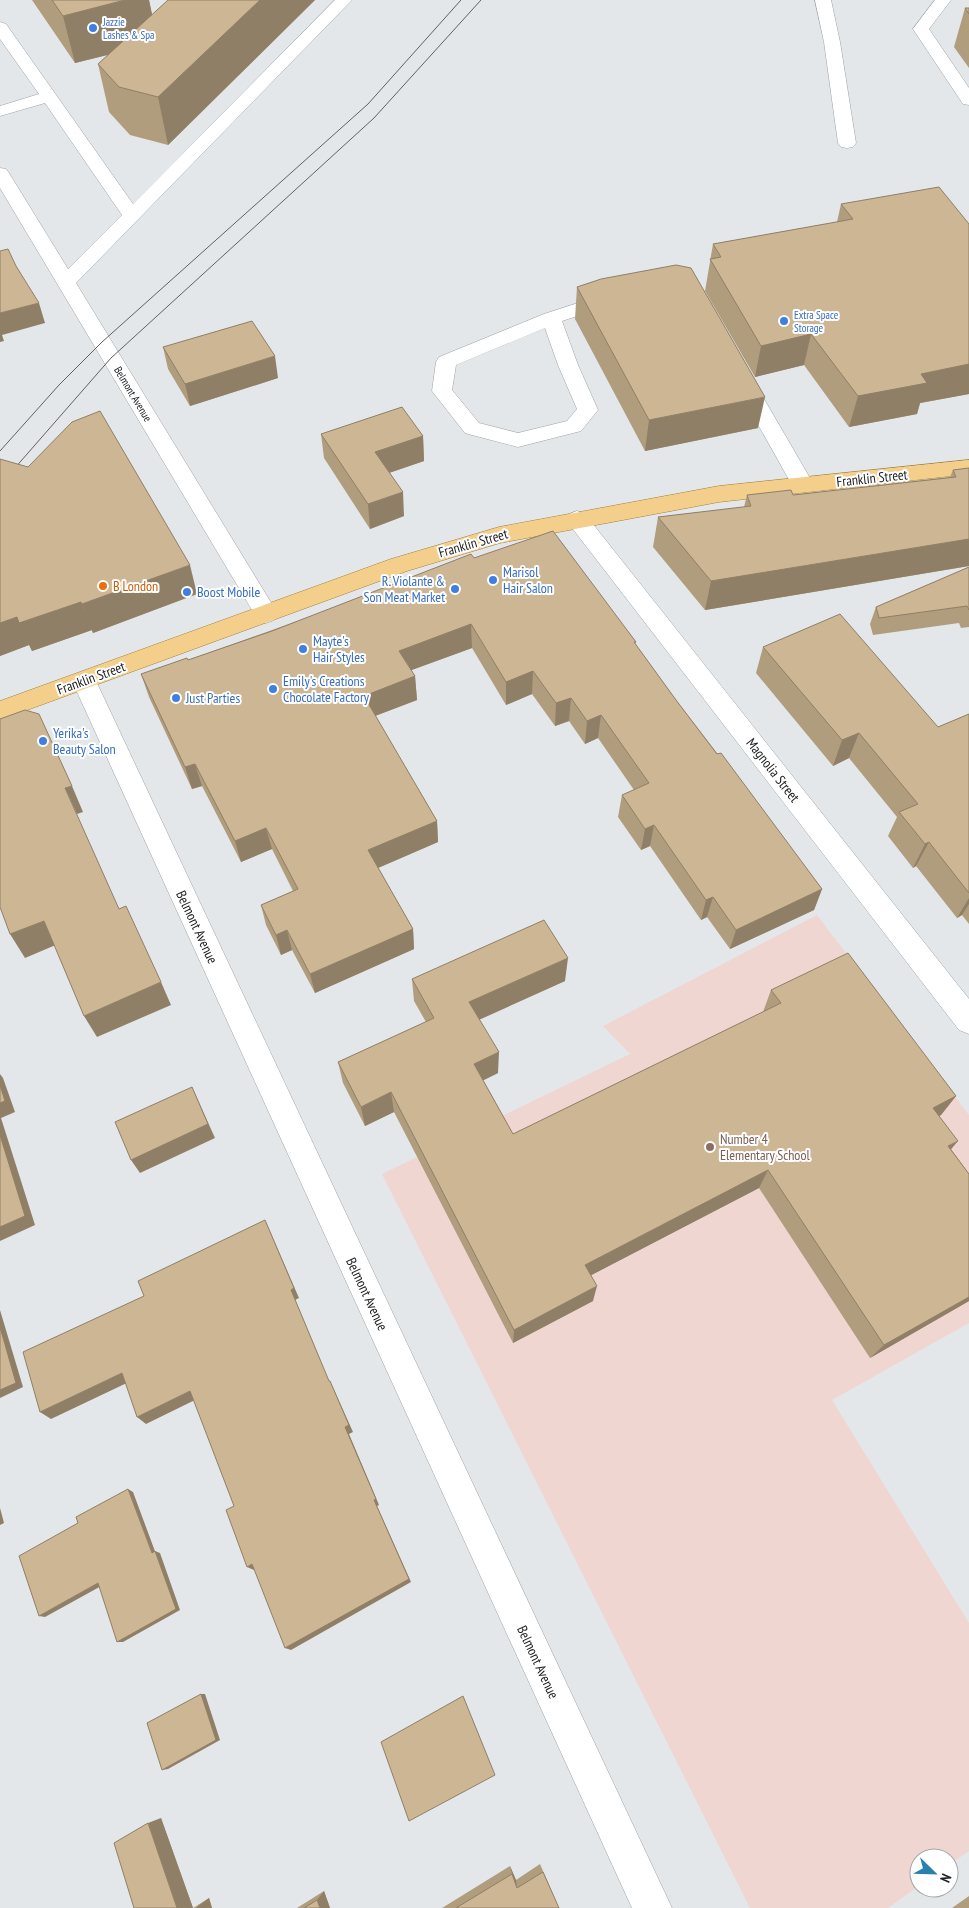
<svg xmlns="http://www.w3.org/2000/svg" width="969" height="1908" viewBox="0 0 969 1908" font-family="'PT Sans Narrow',sans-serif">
	<rect width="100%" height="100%" fill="#e3e7ea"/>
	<path fill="#f0d6d1" d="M 817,915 L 969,1115 L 969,1323 L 832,1400 L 969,1623 L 969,1851 L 949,1865 L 949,1858 L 919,1858 L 919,1886 L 888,1908 L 750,1908 L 382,1174 L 630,1054 L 603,1026 Z"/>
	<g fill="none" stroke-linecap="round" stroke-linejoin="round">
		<defs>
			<path id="minor" d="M 335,0 L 352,0 L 76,283 L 278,614 L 274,620 L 266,623 L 258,620 L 0,188 L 0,168 L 6,169 L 9,173 L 68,269 L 122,215 L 45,103 L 0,116 L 0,106 L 39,94 L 0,39 L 0,22 L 6,24 L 133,204 Z
				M 815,0 L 831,0 L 840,42 L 856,143 L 853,147 L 847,148 L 841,147 L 838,143 L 824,42 Z
				M 935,0 L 951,0 L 929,29 L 969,88 L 969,105 L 963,104 L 913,29 Z
				M 612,292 L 619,294 L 622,298 L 619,302 L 562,321 L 578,365 L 598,410 L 581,431 L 518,447 L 472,435 L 465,433 L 432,391 L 436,362 L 439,357 L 544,314 ZM 545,328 L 558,365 L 577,409 L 567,421 L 518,433 L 479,423 L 452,390 L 456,365 Z
				M 743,373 L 750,375 L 753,380 L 814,485 L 811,490 L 803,492 L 795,490 L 792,485 L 733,380 L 736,375 Z
				M 577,511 L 585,514 L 969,999 L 969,1034 L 959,1030 L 569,524 L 566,519 L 569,514 Z
				M 84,672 L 93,675 L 96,681 L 672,1908 L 632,1908 L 72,681 L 75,675 Z"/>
			<path id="major" d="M 969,460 L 969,474 L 719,502 L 500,543 L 407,571 L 0,720 L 0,701 L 391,559 L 499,527 L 719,486 Z"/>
		</defs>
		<use href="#minor" stroke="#9ea2a5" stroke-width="1"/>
		<use href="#major" stroke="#a47e35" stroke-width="1"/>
		<use href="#minor" fill="#fff" fill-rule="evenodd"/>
		<use href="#major" fill="#f3cf8b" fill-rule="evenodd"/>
		<path stroke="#606164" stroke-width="1" d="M 0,451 L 59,385 L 102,342 L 368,104 L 461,0
			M 0,485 L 111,358 L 374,118 L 481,0"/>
	</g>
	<path fill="#b09d7e" d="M 32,0 L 149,0 L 152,15 L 168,0 L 315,0 L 168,145 L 130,135 L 109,112 L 98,64 L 108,55 L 75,63 Z
		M 965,8 L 969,8 L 969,68 L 954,47 Z
		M 841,204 L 969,224 L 969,394 L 920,403 L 917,414 L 849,427 L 804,365 L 755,377 L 705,291 L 713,244 L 837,222 Z
		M 577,287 L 758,428 L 645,451 L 575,319 Z
		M 163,347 L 278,378 L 190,406 L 168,369 Z
		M 321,434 L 423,436 L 424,461 L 389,473 L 404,516 L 370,529 L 324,458 Z
		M 0,459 L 197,594 L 93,633 L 92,630 L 32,651 L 29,645 L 0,656 Z
		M 969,468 L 969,566 L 705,610 L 653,547 L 658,517 L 744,507 L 747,495 L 793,495 L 950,477 L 953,470 Z
		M 474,558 L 636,642 L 635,644 L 676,700 L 822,889 L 814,910 L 730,949 L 707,917 L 701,920 L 650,846 L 641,850 L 618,817 L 622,795 L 634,790 L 598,738 L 585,744 L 569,721 L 555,726 L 532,694 L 506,705 L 472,648 L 411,670 L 415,676 L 417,700 L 375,716 L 437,821 L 438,842 L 378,868 L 413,929 L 414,949 L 315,993 L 292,950 L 281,955 L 266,925 L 261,905 L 293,891 L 272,849 L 241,862 L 202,786 L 192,789 L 149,697 L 141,674 L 188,660 Z
		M 969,567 L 969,627 L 961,628 L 959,623 L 873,635 L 870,624 L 876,607 Z
		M 763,647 L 938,727 L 969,714 L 969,924 L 962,915 L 957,918 L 916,866 L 913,868 L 888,836 L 897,817 L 849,758 L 833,766 L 756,673 Z
		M 412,979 L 565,981 L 479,1019 L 498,1073 L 483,1080 L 513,1134 L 763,1012 L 771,990 L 956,1096 L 941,1115 L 939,1116 L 951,1149 L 969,1174 L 969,1301 L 870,1358 L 759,1188 L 591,1275 L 593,1301 L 513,1343 L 394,1112 L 365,1126 L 343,1083 L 338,1062 L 426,1022 L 414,1001 Z
		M 161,1818 L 193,1908 L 209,1898 L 212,1908 L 134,1908 Z
		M 540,1864 L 559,1908 L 442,1908 L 510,1866 L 516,1880 Z
		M 324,1891 L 330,1908 L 297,1908 Z
		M 969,1896 L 969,1908 L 952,1908 Z"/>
	<path fill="#907f67" d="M 125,0 L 149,0 L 158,42 L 75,63 L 63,16 Z
		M 260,0 L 315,0 L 168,145 L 158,97 Z
		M 39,303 L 45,323 L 2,335 L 4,341 L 0,342 L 0,313 Z
		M 811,334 L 804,365 L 755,377 L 761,346 Z
		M 275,356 L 278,378 L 190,406 L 185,384 Z
		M 969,364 L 969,394 L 920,403 L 917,414 L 849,427 L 858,396 L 921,374 Z
		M 765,397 L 758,428 L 645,451 L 649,420 Z
		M 423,436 L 424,461 L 377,477 L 375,452 Z
		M 403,492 L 404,516 L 370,529 L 368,504 Z
		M 969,539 L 969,566 L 705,610 L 711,581 Z
		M 190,565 L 197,594 L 93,633 L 82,604 Z
		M 81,602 L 92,630 L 32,651 L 19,623 Z
		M 17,617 L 29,645 L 0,656 L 0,623 Z
		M 471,624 L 472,648 L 401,674 L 399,651 Z
		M 533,671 L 532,694 L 506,705 L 506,682 Z
		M 415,676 L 417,700 L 367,719 L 364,696 Z
		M 571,698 L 569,721 L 555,726 L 556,703 Z
		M 601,715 L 598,738 L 585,744 L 587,721 Z
		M 859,733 L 849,758 L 833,766 L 842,740 Z
		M 195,764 L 202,786 L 192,789 L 185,767 Z
		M 72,786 L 83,812 L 77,814 L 65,788 Z
		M 437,821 L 438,842 L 371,871 L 368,850 Z
		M 654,825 L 650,846 L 641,850 L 645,829 Z
		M 266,828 L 272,849 L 241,862 L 235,841 Z
		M 929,842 L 916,866 L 913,868 L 925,844 Z
		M 822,889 L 814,910 L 730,949 L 736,930 Z
		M 713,897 L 707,917 L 701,920 L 706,900 Z
		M 969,898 L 969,904 L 962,915 L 957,918 Z
		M 44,921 L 58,944 L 25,958 L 10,934 Z
		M 413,929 L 414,949 L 315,993 L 310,974 Z
		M 287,930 L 292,950 L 281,955 L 276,935 Z
		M 568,958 L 565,981 L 470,1024 L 469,1002 Z
		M 161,982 L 171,1005 L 97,1037 L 84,1016 Z
		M 499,1052 L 498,1073 L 474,1085 L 474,1064 Z
		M 0,1074 L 3,1078 L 15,1112 L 1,1118 L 35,1225 L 0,1241 Z
		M 192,1087 L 215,1138 L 140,1173 L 131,1160 Z
		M 391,1092 L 394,1112 L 365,1126 L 361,1107 Z
		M 956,1096 L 941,1115 L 919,1127 L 933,1108 Z
		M 958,1141 L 942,1160 L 948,1146 Z
		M 768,1170 L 759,1188 L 582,1280 L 585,1265 Z
		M 265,1220 L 299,1298 L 295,1300 L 333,1389 L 291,1290 Z
		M 597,1286 L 593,1301 L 513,1343 L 514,1330 Z
		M 969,1297 L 969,1301 L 870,1358 L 884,1345 Z
		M 0,1310 L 23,1387 L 0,1398 Z
		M 122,1373 L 131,1381 L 51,1419 L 40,1412 Z
		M 330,1381 L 353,1432 L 349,1434 L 379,1505 L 377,1506 L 411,1582 L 291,1650 L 285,1648 L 345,1427 Z
		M 190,1391 L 197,1399 L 146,1424 L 137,1417 Z
		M 128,1489 L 133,1492 L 156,1554 L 155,1551 L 160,1553 L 180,1610 L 123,1642 L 117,1642 L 152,1553 Z
		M 0,1508 L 4,1523 L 0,1525 Z
		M 252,1564 L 258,1568 L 254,1570 L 247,1567 Z
		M 98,1583 L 103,1585 L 45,1617 L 39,1616 Z
		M 201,1694 L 205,1694 L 220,1740 L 168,1769 L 162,1770 Z
		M 161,1818 L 193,1908 L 177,1908 L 148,1823 Z
		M 510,1866 L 516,1880 L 517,1888 L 512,1874 Z
		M 324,1891 L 330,1908 L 320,1908 L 317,1900 Z
		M 209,1898 L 212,1908 L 197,1908 L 197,1907 Z"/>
	<path fill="#cdb693" stroke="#907f67" d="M 52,0 L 125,0 L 63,16 Z
		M 168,0 L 260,0 L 158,97 L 119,87 L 98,64 Z
		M 965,8 L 969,8 L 969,14 Z
		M 939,187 L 969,224 L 969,364 L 921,374 L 927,383 L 858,396 L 811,334 L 761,346 L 710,259 L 721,257 L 713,244 L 853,219 L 841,204 Z
		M 8,249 L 16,266 L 39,303 L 0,313 L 0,251 Z
		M 676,265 L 691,268 L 765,397 L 649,420 L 577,287 L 601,279 Z
		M 252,321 L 275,356 L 185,384 L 163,347 Z
		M 402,407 L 423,436 L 375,452 L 403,492 L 368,504 L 321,434 Z
		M 100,411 L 190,565 L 82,604 L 81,602 L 19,623 L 17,617 L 0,623 L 0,459 L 28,467 L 72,422 Z
		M 969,468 L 969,539 L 711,581 L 658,517 L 751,506 L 747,495 L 791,490 L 793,495 L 956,477 L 953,470 Z
		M 553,531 L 636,642 L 634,642 L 676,700 L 717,754 L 721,753 L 822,889 L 736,930 L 713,897 L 706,900 L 654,825 L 645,829 L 622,795 L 649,783 L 601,715 L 587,721 L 571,698 L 556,703 L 533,671 L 506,682 L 471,624 L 399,651 L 415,676 L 364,696 L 437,821 L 368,850 L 413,929 L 310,974 L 287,930 L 276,935 L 261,905 L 298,889 L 266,828 L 235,841 L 195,764 L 185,767 L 141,674 L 187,658 L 188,660 L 272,631 L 471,554 L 474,558 Z
		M 969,567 L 969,610 L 967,606 L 879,618 L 876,607 Z
		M 840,614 L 938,727 L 969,714 L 969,893 L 929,842 L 925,844 L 899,812 L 918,804 L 859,733 L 842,740 L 763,647 Z
		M 25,710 L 39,714 L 72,786 L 65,788 L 119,909 L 126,906 L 161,982 L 84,1016 L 44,921 L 10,934 L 0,907 L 0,719 Z
		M 544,920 L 568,958 L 469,1002 L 499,1052 L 474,1064 L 513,1134 L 781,1003 L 771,990 L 848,953 L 956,1096 L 933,1108 L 958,1141 L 948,1146 L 969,1174 L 969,1297 L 884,1345 L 768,1170 L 585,1265 L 597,1286 L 514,1330 L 391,1092 L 361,1107 L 338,1062 L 434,1018 L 412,979 Z
		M 0,1085 L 5,1101 L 0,1103 Z
		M 192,1087 L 208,1124 L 131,1160 L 115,1122 Z
		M 0,1135 L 25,1216 L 0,1227 Z
		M 265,1220 L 294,1288 L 291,1290 L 329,1381 L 330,1381 L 349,1425 L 345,1427 L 376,1499 L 374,1500 L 409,1579 L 285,1648 L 252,1564 L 247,1567 L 226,1510 L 234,1506 L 190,1391 L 137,1417 L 122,1373 L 40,1412 L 23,1352 L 144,1296 L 138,1281 Z
		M 0,1327 L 16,1383 L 0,1390 Z
		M 128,1489 L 152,1553 L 155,1551 L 176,1609 L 117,1642 L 98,1583 L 39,1616 L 19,1556 L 78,1523 L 76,1517 Z
		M 201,1694 L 216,1740 L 162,1770 L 147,1723 Z
		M 463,1696 L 495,1775 L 409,1821 L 381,1742 Z
		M 148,1823 L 177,1908 L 134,1908 L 114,1843 Z
		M 543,1872 L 559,1908 L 456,1908 L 512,1874 L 517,1888 Z
		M 317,1900 L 320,1908 L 304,1908 Z"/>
	<g fill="#3f7fe0" stroke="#fff" stroke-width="2">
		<circle cx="93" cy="28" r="5"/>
		<circle cx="784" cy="321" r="5"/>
		<circle cx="493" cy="580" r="5"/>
		<circle cx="455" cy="589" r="5"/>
		<circle cx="187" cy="592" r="5"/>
		<circle cx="303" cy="649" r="5"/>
		<circle cx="273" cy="689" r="5"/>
		<circle cx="176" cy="698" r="5"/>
		<circle cx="43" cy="741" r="5"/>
	</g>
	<circle fill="#e8710a" stroke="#fff" stroke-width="2" cx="103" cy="586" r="5"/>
	<circle fill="#8d6e63" stroke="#fff" stroke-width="2" cx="710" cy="1147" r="5"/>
	<g text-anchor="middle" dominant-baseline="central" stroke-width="4" stroke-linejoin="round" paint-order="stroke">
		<g font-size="11" fill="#366cbe" stroke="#fff" text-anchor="start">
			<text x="103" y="22">Jazzie<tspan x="103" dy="13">Lashes &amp; Spa</tspan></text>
			<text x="794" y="315">Extra Space<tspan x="794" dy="13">Storage</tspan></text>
		</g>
		<g font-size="11" fill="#212224" stroke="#fff">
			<text transform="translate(133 394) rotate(59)">Belmont Avenue</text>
		</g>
		<g font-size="14" fill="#212224" stroke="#fff">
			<text transform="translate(872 478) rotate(-6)">Franklin Street</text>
			<text transform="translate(473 543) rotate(-16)">Franklin Street</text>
			<text transform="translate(91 678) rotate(-20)">Franklin Street</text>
			<text transform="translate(773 770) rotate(52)">Magnolia Street</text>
			<text transform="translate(197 927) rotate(65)">Belmont Avenue</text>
			<text transform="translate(367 1294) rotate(65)">Belmont Avenue</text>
			<text transform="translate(538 1662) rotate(65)">Belmont Avenue</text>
		</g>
		<g font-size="14" fill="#366cbe" stroke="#fff" text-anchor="start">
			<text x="503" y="572">Marisol<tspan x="503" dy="16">Hair Salon</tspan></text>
			<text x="445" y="581" text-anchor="end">R. Violante &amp;<tspan x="445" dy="16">Son Meat Market</tspan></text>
			<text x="197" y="592">Boost Mobile</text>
			<text x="313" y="641">Mayte's<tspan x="313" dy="16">Hair Styles</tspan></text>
			<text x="283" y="681">Emily's Creations<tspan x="283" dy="16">Chocolate Factory</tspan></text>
			<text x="186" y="698">Just Parties</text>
			<text x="53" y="733">Yerika's<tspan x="53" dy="16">Beauty Salon</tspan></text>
		</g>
		<g font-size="14" fill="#c56008" stroke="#fff" text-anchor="start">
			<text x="113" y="586">B London</text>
		</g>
		<g font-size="14" fill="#785e54" stroke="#fff" text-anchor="start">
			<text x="720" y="1139">Number 4<tspan x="720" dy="16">Elementary School</tspan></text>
		</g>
	</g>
	<g transform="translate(934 1873) rotate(113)"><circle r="24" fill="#ffffff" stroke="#a6a7a7"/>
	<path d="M0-4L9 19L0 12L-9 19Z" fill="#2880af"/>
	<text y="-8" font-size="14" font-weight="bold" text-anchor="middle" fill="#212224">N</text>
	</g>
</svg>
